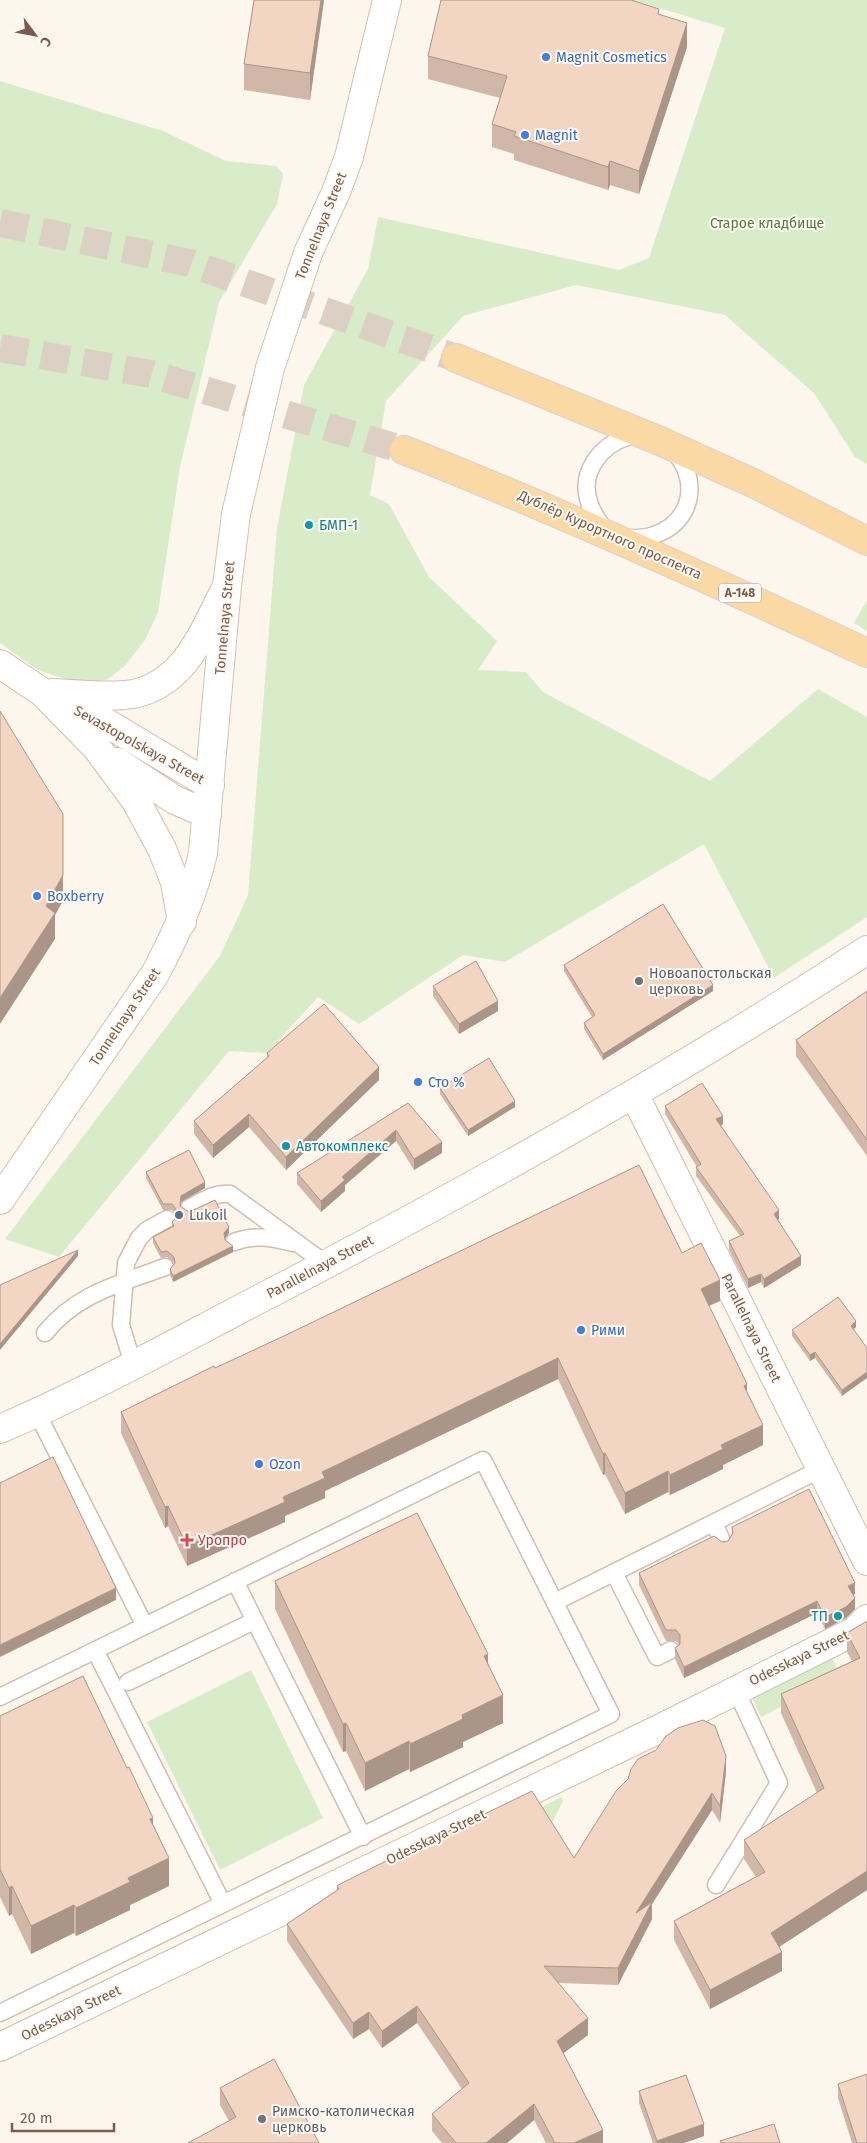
<svg xmlns="http://www.w3.org/2000/svg" width="867" height="2143" viewBox="0 0 867 2143" font-family="'Fira Sans',sans-serif">
	<rect width="100%" height="100%" fill="#fdf6ec"/>
	<path fill="#d8ecc9" d="M 633,0 L 867,0 L 867,464 L 855,457 L 814,393 L 725,315 L 576,285 L 463,316 L 386,401 L 370,495 L 389,504 L 429,577 L 497,641 L 478,670 L 526,672 L 543,692 L 710,781 L 818,689 L 867,717 L 867,917 L 774,978 L 704,844 L 505,962 L 463,955 L 359,1024 L 318,997 L 267,1053 L 229,1051 L 59,1257 L 5,1239 L 220,956 L 248,895 L 277,528 L 304,385 L 368,269 L 378,217 L 619,270 L 649,258 L 725,28 Z
		M 0,81 L 163,131 L 226,161 L 276,166 L 283,174 L 277,204 L 219,302 L 180,467 L 158,612 L 145,640 L 125,666 L 108,679 L 83,685 L 38,670 L 0,643 Z
		M 867,600 L 867,631 L 854,623 Z
		M 830,1654 L 841,1676 L 761,1717 L 751,1696 Z
		M 251,1670 L 323,1818 L 220,1870 L 147,1722 Z
		M 561,1797 L 563,1801 L 552,1823 L 556,1835 L 538,1809 Z"/>
	<g fill="none" stroke-linecap="round" stroke-linejoin="round">
		<path stroke="#dcd0c4" stroke-width="28" stroke-dasharray="28 14" stroke-linecap="butt" d="M 0,223 L 190,263 L 456,358
			M 0,348 L 151,374 L 404,450"/>
		<defs>
			<path id="service" d="M 630,436 C 695,434 712,516 654,535 C 641,540 626,538 612,538 C 603,528 595,518 590,505 C 578,473 600,445 630,436 Z
				M 189,1208 C 203,1201 215,1192 230,1194 L 326,1264
				M 234,1242 C 255,1234 272,1238 293,1243
				M 45,1333 C 77,1293 120,1284 165,1267
				M 133,1364 L 121,1325 L 126,1263 L 139,1238 L 147,1230 L 167,1219
				M 37,1413 L 144,1624
				M 714,1523 L 723,1543
				M 614,1573 L 657,1657 L 671,1650
				M 235,1581 L 363,1837
				M 555,1602 L 821,1469
				M 95,1650 L 223,1904
				M 128,1682 L 254,1621
				M 0,1697 L 483,1460 L 611,1714 L 0,2013
				M 716,1885 L 779,1783 L 736,1690"/>
			<path id="minor" d="M 634,1094 L 867,1561
				M 0,2047 L 661,1728 L 855,1631 L 867,1619"/>
			<path id="tertiary" d="M 0,664 L 42,692 L 105,722 L 210,785
				M 42,692 L 97,748 L 136,801 L 162,849 L 175,882 L 182,922
				M 53,693 C 79,694 108,698 133,694 C 187,683 204,629 227,586
				M 117,762 L 175,800 L 207,814"/>
			<path id="secondary" d="M 0,1200 L 155,974 C 176,935 193,897 203,853 L 227,586 L 236,514 L 270,368 L 308,253 L 336,192 L 349,157 L 387,0
				M 0,1429 C 93,1389 182,1339 271,1293 C 475,1187 675,1075 867,950"/>
			<path id="primary" d="M 456,358 L 660,441 L 755,484 L 867,541
				M 404,450 C 561,512 714,581 867,653"/>
		</defs>
		<use href="#service" stroke="#d1beb0" stroke-width="19"/>
		<use href="#minor" stroke="#d1beb0" stroke-width="30"/>
		<use href="#tertiary" stroke="#d1beb0" stroke-width="30"/>
		<use href="#secondary" stroke="#d6c0b0" stroke-width="30"/>
		<use href="#primary" stroke="#dad1cd" stroke-width="30"/>
		<use href="#service" stroke="#fff" stroke-width="16"/>
		<use href="#minor" stroke="#fff" stroke-width="28"/>
		<use href="#tertiary" stroke="#fff" stroke-width="28"/>
		<use href="#secondary" stroke="#fff" stroke-width="28"/>
		<use href="#primary" stroke="#fbd9a5" stroke-width="28"/>
	</g>
	<path fill="#d1b7a8" d="M 254,0 L 324,0 L 310,100 L 244,90 L 244,64 Z
		M 659,15 L 687,47 L 639,194 L 610,185 L 608,190 L 514,160 L 514,154 L 492,147 L 492,124 L 500,98 L 428,79 L 428,56 Z
		M 564,965 L 713,991 L 603,1060 L 584,1029 L 584,1023 L 592,1017 L 564,971 Z
		M 433,986 L 498,1011 L 459,1034 L 433,996 Z
		M 867,991 L 867,1156 L 796,1056 L 796,1040 Z
		M 267,1053 L 379,1080 L 286,1170 L 249,1127 L 213,1158 L 194,1134 L 194,1121 L 267,1058 Z
		M 440,1088 L 515,1107 L 468,1136 L 440,1094 Z
		M 408,1103 L 442,1153 L 414,1170 L 396,1141 L 345,1185 L 345,1191 L 321,1212 L 297,1184 L 297,1173 Z
		M 665,1106 L 723,1124 L 721,1125 L 779,1219 L 777,1220 L 801,1265 L 764,1288 L 761,1282 L 748,1288 L 729,1250 L 729,1241 L 740,1236 L 696,1176 L 696,1167 L 697,1167 L 665,1114 Z
		M 146,1172 L 205,1188 L 181,1202 L 180,1207 L 189,1212 L 229,1233 L 225,1239 L 233,1252 L 173,1282 L 170,1275 L 170,1269 L 174,1263 L 167,1257 L 161,1258 L 153,1243 L 153,1237 L 172,1227 L 172,1222 L 176,1218 L 176,1215 L 172,1210 L 163,1210 L 146,1178 Z
		M 682,1253 L 720,1301 L 709,1306 L 747,1393 L 763,1445 L 723,1465 L 723,1469 L 670,1495 L 668,1492 L 625,1514 L 605,1474 L 603,1475 L 558,1379 L 325,1491 L 325,1498 L 285,1516 L 285,1522 L 187,1566 L 168,1526 L 165,1528 L 121,1433 L 121,1412 L 215,1368 Z
		M 856,1327 L 854,1329 L 842,1396 L 815,1358 L 810,1361 L 792,1336 L 792,1330 Z
		M 732,1527 L 855,1594 L 853,1595 L 855,1609 L 846,1618 L 825,1629 L 817,1613 L 684,1678 L 675,1659 L 675,1648 L 679,1644 L 676,1641 L 666,1641 L 639,1585 L 639,1573 L 722,1542 L 728,1541 L 732,1534 Z
		M 275,1581 L 488,1663 L 503,1723 L 463,1742 L 463,1747 L 410,1772 L 409,1769 L 365,1791 L 346,1751 L 343,1752 L 275,1609 Z
		M 867,1621 L 867,1890 L 779,1947 L 782,1971 L 710,2009 L 674,1940 L 674,1921 L 756,1877 L 744,1859 L 744,1840 L 817,1793 L 781,1713 L 781,1694 L 852,1661 L 847,1652 L 847,1633 Z
		M 0,1716 L 153,1826 L 169,1886 L 130,1905 L 130,1910 L 76,1936 L 74,1933 L 31,1954 L 12,1914 L 9,1916 L 0,1897 Z
		M 726,1772 L 720,1823 L 712,1810 L 652,1904 L 652,1919 L 618,1985 L 558,1983 L 588,2035 L 563,2053 L 603,2143 L 546,2143 L 534,2120 L 507,2143 L 442,2143 L 432,2131 L 432,2114 L 462,2089 L 417,2023 L 382,2048 L 369,2029 L 353,2039 L 287,1941 L 287,1924 L 337,1890 L 337,1886 L 390,1862 L 574,1858 Z
		M 838,2084 L 867,2143 L 852,2143 L 838,2098 Z
		M 220,2088 L 319,2143 L 229,2121 L 220,2105 Z
		M 639,2091 L 704,2136 L 684,2143 L 653,2143 L 639,2103 Z"/>
	<path fill="#aa9588" d="M 321,0 L 324,0 L 310,100 L 310,73 Z
		M 687,23 L 687,47 L 639,194 L 639,171 Z
		M 610,161 L 610,185 L 608,190 L 608,167 Z
		M 63,875 L 63,901 L 55,915 L 55,939 L 0,1024 L 0,998 L 46,906 Z
		M 713,985 L 713,991 L 603,1060 L 603,1054 Z
		M 498,1001 L 498,1011 L 459,1034 L 459,1024 Z
		M 379,1067 L 379,1080 L 286,1170 L 286,1157 Z
		M 515,1101 L 515,1107 L 468,1136 L 468,1130 Z
		M 249,1114 L 249,1127 L 213,1158 L 213,1145 Z
		M 723,1116 L 723,1124 L 716,1128 L 716,1119 Z
		M 396,1130 L 396,1141 L 345,1185 L 345,1191 L 321,1212 L 321,1201 L 342,1177 Z
		M 442,1142 L 442,1153 L 414,1170 L 414,1159 Z
		M 205,1182 L 205,1188 L 181,1202 L 180,1212 L 181,1196 Z
		M 779,1210 L 779,1219 L 774,1222 L 774,1214 Z
		M 229,1227 L 229,1233 L 224,1239 L 224,1233 Z
		M 233,1246 L 233,1252 L 173,1282 L 173,1276 Z
		M 78,1250 L 78,1256 L 0,1350 L 0,1344 Z
		M 801,1256 L 801,1265 L 764,1288 L 764,1279 Z
		M 761,1274 L 761,1282 L 748,1288 L 748,1279 Z
		M 720,1280 L 720,1301 L 701,1309 L 701,1289 Z
		M 856,1321 L 856,1327 L 851,1331 L 851,1326 Z
		M 815,1352 L 815,1358 L 810,1361 L 810,1355 Z
		M 558,1358 L 558,1379 L 325,1491 L 325,1498 L 285,1516 L 285,1522 L 187,1566 L 187,1546 L 283,1497 L 322,1472 Z
		M 867,1372 L 867,1378 L 842,1396 L 842,1390 Z
		M 747,1384 L 747,1405 L 744,1386 Z
		M 763,1425 L 763,1445 L 723,1465 L 723,1469 L 670,1495 L 670,1475 L 721,1445 Z
		M 605,1453 L 605,1474 L 603,1475 L 603,1454 Z
		M 668,1471 L 668,1492 L 625,1514 L 625,1493 Z
		M 168,1506 L 168,1526 L 165,1528 L 165,1507 Z
		M 855,1583 L 855,1594 L 848,1597 L 848,1586 Z
		M 116,1588 L 116,1600 L 0,1657 L 0,1645 Z
		M 855,1598 L 855,1609 L 846,1618 L 825,1629 L 825,1617 Z
		M 817,1601 L 817,1613 L 684,1678 L 684,1667 Z
		M 488,1654 L 488,1682 L 484,1656 Z
		M 503,1695 L 503,1723 L 463,1742 L 463,1747 L 410,1772 L 410,1744 L 462,1715 Z
		M 346,1723 L 346,1751 L 343,1752 L 343,1724 Z
		M 409,1741 L 409,1769 L 365,1791 L 365,1763 Z
		M 726,1756 L 726,1772 L 720,1823 L 720,1806 Z
		M 712,1793 L 712,1810 L 652,1904 L 652,1919 L 618,1985 L 618,1968 L 636,1913 Z
		M 153,1818 L 153,1846 L 150,1819 Z
		M 169,1858 L 169,1886 L 130,1905 L 130,1910 L 76,1936 L 76,1908 L 128,1878 Z
		M 867,1871 L 867,1890 L 771,1952 L 771,1933 Z
		M 12,1886 L 12,1914 L 9,1916 L 9,1888 Z
		M 74,1905 L 74,1933 L 31,1954 L 31,1926 Z
		M 782,1952 L 782,1971 L 710,2009 L 710,1990 Z
		M 417,2006 L 417,2023 L 382,2048 L 382,2031 Z
		M 369,2012 L 369,2029 L 353,2039 L 353,2023 Z
		M 588,2018 L 588,2035 L 557,2058 L 557,2041 Z
		M 534,2104 L 534,2120 L 507,2143 L 486,2143 Z
		M 704,2124 L 704,2136 L 684,2143 L 657,2143 L 657,2141 Z
		M 603,2130 L 603,2143 L 574,2143 Z"/>
	<path fill="#f3d5c3" stroke="#aa9588" d="M 254,0 L 321,0 L 310,73 L 244,64 Z
		M 441,0 L 631,0 L 659,9 L 658,14 L 687,23 L 639,171 L 610,161 L 608,167 L 514,136 L 516,132 L 492,124 L 507,76 L 428,56 Z
		M 0,711 L 63,814 L 63,875 L 46,906 L 55,913 L 0,998 Z
		M 663,904 L 713,985 L 603,1054 L 584,1023 L 595,1015 L 564,965 Z
		M 476,961 L 498,1001 L 459,1024 L 433,986 Z
		M 867,991 L 867,1140 L 796,1040 Z
		M 324,1004 L 379,1067 L 286,1157 L 249,1114 L 213,1145 L 194,1121 L 269,1056 L 267,1053 Z
		M 489,1058 L 515,1101 L 468,1130 L 440,1088 Z
		M 702,1083 L 723,1116 L 716,1119 L 779,1210 L 774,1214 L 801,1256 L 764,1279 L 761,1274 L 748,1279 L 729,1241 L 744,1234 L 696,1167 L 701,1164 L 665,1106 Z
		M 408,1103 L 442,1142 L 414,1159 L 396,1130 L 342,1177 L 345,1180 L 321,1201 L 297,1173 Z
		M 189,1150 L 205,1182 L 181,1196 L 180,1206 L 189,1212 L 215,1200 L 229,1227 L 224,1233 L 225,1240 L 233,1246 L 173,1276 L 170,1269 L 175,1263 L 174,1257 L 167,1251 L 161,1252 L 153,1237 L 174,1226 L 172,1222 L 176,1218 L 176,1209 L 172,1204 L 163,1204 L 146,1172 Z
		M 639,1165 L 682,1253 L 701,1243 L 720,1280 L 701,1289 L 747,1384 L 744,1386 L 763,1425 L 721,1445 L 723,1449 L 670,1475 L 668,1471 L 625,1493 L 605,1453 L 603,1454 L 558,1358 L 322,1472 L 325,1478 L 283,1497 L 285,1502 L 187,1546 L 168,1506 L 165,1507 L 121,1412 L 214,1366 L 215,1368 L 286,1335 Z
		M 78,1250 L 0,1344 L 0,1285 Z
		M 838,1297 L 856,1321 L 851,1326 L 867,1348 L 867,1372 L 842,1390 L 815,1352 L 810,1355 L 792,1330 Z
		M 53,1457 L 116,1588 L 0,1645 L 0,1483 Z
		M 809,1489 L 855,1583 L 848,1586 L 855,1598 L 846,1607 L 825,1617 L 817,1601 L 684,1667 L 675,1648 L 680,1644 L 680,1635 L 676,1630 L 666,1630 L 639,1573 L 714,1536 L 722,1542 L 728,1541 L 733,1533 L 732,1527 Z
		M 417,1513 L 488,1654 L 484,1656 L 503,1695 L 462,1715 L 463,1719 L 410,1744 L 409,1741 L 365,1763 L 346,1723 L 343,1724 L 275,1581 Z
		M 867,1621 L 867,1871 L 771,1933 L 782,1952 L 710,1990 L 674,1921 L 765,1872 L 744,1840 L 824,1788 L 781,1694 L 860,1658 L 847,1633 Z
		M 83,1676 L 127,1768 L 129,1767 L 153,1818 L 150,1819 L 169,1858 L 128,1878 L 130,1882 L 76,1908 L 74,1905 L 31,1926 L 12,1886 L 9,1888 L 0,1869 L 0,1716 Z
		M 703,1720 L 715,1726 L 726,1756 L 720,1806 L 712,1793 L 636,1913 L 652,1902 L 618,1968 L 544,1966 L 588,2018 L 557,2041 L 603,2130 L 574,2143 L 555,2143 L 534,2104 L 486,2143 L 456,2143 L 432,2114 L 469,2083 L 417,2006 L 382,2031 L 369,2012 L 353,2023 L 287,1924 L 339,1889 L 337,1886 L 342,1883 L 388,1860 L 390,1862 L 404,1853 L 532,1791 L 574,1858 L 616,1791 L 628,1779 L 631,1769 L 638,1759 L 656,1750 L 666,1736 L 678,1728 Z
		M 274,2059 L 319,2143 L 188,2143 L 236,2117 L 220,2088 Z
		M 867,2074 L 867,2143 L 857,2143 L 838,2084 Z
		M 686,2075 L 704,2124 L 657,2141 L 639,2091 Z
		M 774,2124 L 780,2143 L 721,2143 L 720,2141 Z"/>
	<g fill="#3f7fe0" stroke="#fffaf3" stroke-width="2">
		<circle cx="546" cy="57" r="5"/>
		<circle cx="525" cy="135" r="5"/>
		<circle cx="37" cy="896" r="5"/>
		<circle cx="418" cy="1082" r="5"/>
		<circle cx="581" cy="1330" r="5"/>
		<circle cx="259" cy="1464" r="5"/>
	</g>
	<g fill="#0f9aa8" stroke="#fffaf3" stroke-width="2">
		<circle cx="309" cy="525" r="5"/>
		<circle cx="286" cy="1146" r="5"/>
		<circle cx="838" cy="1616" r="5"/>
	</g>
	<g fill="#6b7280" stroke="#fffaf3" stroke-width="2">
		<circle cx="639" cy="981" r="5"/>
		<circle cx="262" cy="2119" r="5"/>
	</g>
	<circle fill="#5c6f8a" stroke="#fffaf3" stroke-width="2" cx="179" cy="1215" r="5"/>
	<path fill="#e0444e" stroke="#fffaf3" stroke-width="2" d="M184.5 1532.5h5v5h5v5h-5v5h-5v-5h-5v-5h5z"/>
	<g text-anchor="middle" dominant-baseline="central" stroke-width="4" stroke-linejoin="round" paint-order="stroke">
		<rect fill="#fffaf3" stroke="#a28b7f" stroke-width="1" x="719" y="583.5" width="42" height="19" rx="4"/>
		<g font-size="12" font-weight="bold" fill="#7a5c4d">
			<text x="740" y="593">А-148</text>
		</g>
		<g font-size="14" fill="#366cbe" stroke="#fffaf3" text-anchor="start">
			<text x="556" y="57">Magnit Cosmetics</text>
			<text x="535" y="135">Magnit</text>
			<text x="47" y="896">Boxberry</text>
			<text x="428" y="1082">Сто %</text>
			<text x="591" y="1330">Рими</text>
			<text x="269" y="1464">Ozon</text>
		</g>
		<g font-size="14" fill="#537a41" stroke="#fffaf3">
			<text x="767" y="223">Старое кладбище</text>
		</g>
		<g font-size="14" fill="#7a5c4d" stroke="#fffaf3">
			<text transform="translate(321 226) rotate(-68)">Tonnelnaya Street</text>
			<text transform="translate(610 535) rotate(24)">Дублёр Курортного проспекта</text>
			<text transform="translate(225 618) rotate(-85)">Tonnelnaya Street</text>
			<text transform="translate(139 745) rotate(29)">Sevastopolskaya Street</text>
			<text transform="translate(125 1017) rotate(-56)">Tonnelnaya Street</text>
			<text transform="translate(320 1267) rotate(-28)">Parallelnaya Street</text>
			<text transform="translate(751 1328) rotate(64)">Parallelnaya Street</text>
			<text transform="translate(799 1658) rotate(-26)">Odesskaya Street</text>
			<text transform="translate(436 1837) rotate(-26)">Odesskaya Street</text>
			<text transform="translate(71 2013) rotate(-26)">Odesskaya Street</text>
		</g>
		<g font-size="14" fill="#0d838f" stroke="#fffaf3" text-anchor="start">
			<text x="319" y="525">БМП-1</text>
			<text x="296" y="1146">Автокомплекс</text>
			<text x="828" y="1616" text-anchor="end">ТП</text>
		</g>
		<g font-size="14" fill="#5b616d" stroke="#fffaf3" text-anchor="start">
			<text x="649" y="973">Новоапостольская<tspan x="649" dy="16">церковь</tspan></text>
			<text x="272" y="2111">Римско-католическая<tspan x="272" dy="16">церковь</tspan></text>
		</g>
		<g font-size="14" fill="#4e5e75" stroke="#fffaf3" text-anchor="start">
			<text x="189" y="1215">Lukoil</text>
		</g>
		<g font-size="14" fill="#be3a42" stroke="#fffaf3" text-anchor="start">
			<text x="198" y="1540">Уропро</text>
		</g>
	</g>
	<g transform="translate(35 35) rotate(122)" stroke="#fffaf3" stroke-width="4" paint-order="stroke">
	<path d="M0-4L9 19L0 12L-9 19Z" fill="#7a5c4d"/>
	<text y="-8" font-size="14" font-weight="bold" text-anchor="middle" fill="#7a5c4d">С</text>
	</g>
	<path d="M12 2123v8h102v-8" fill="none" stroke="#7a5c4d" stroke-width="2.5"/>
	<text x="20" y="2123" font-size="15" fill="#7a5c4d" stroke="#fffaf3" stroke-width="4" paint-order="stroke">20 m</text>
</svg>
